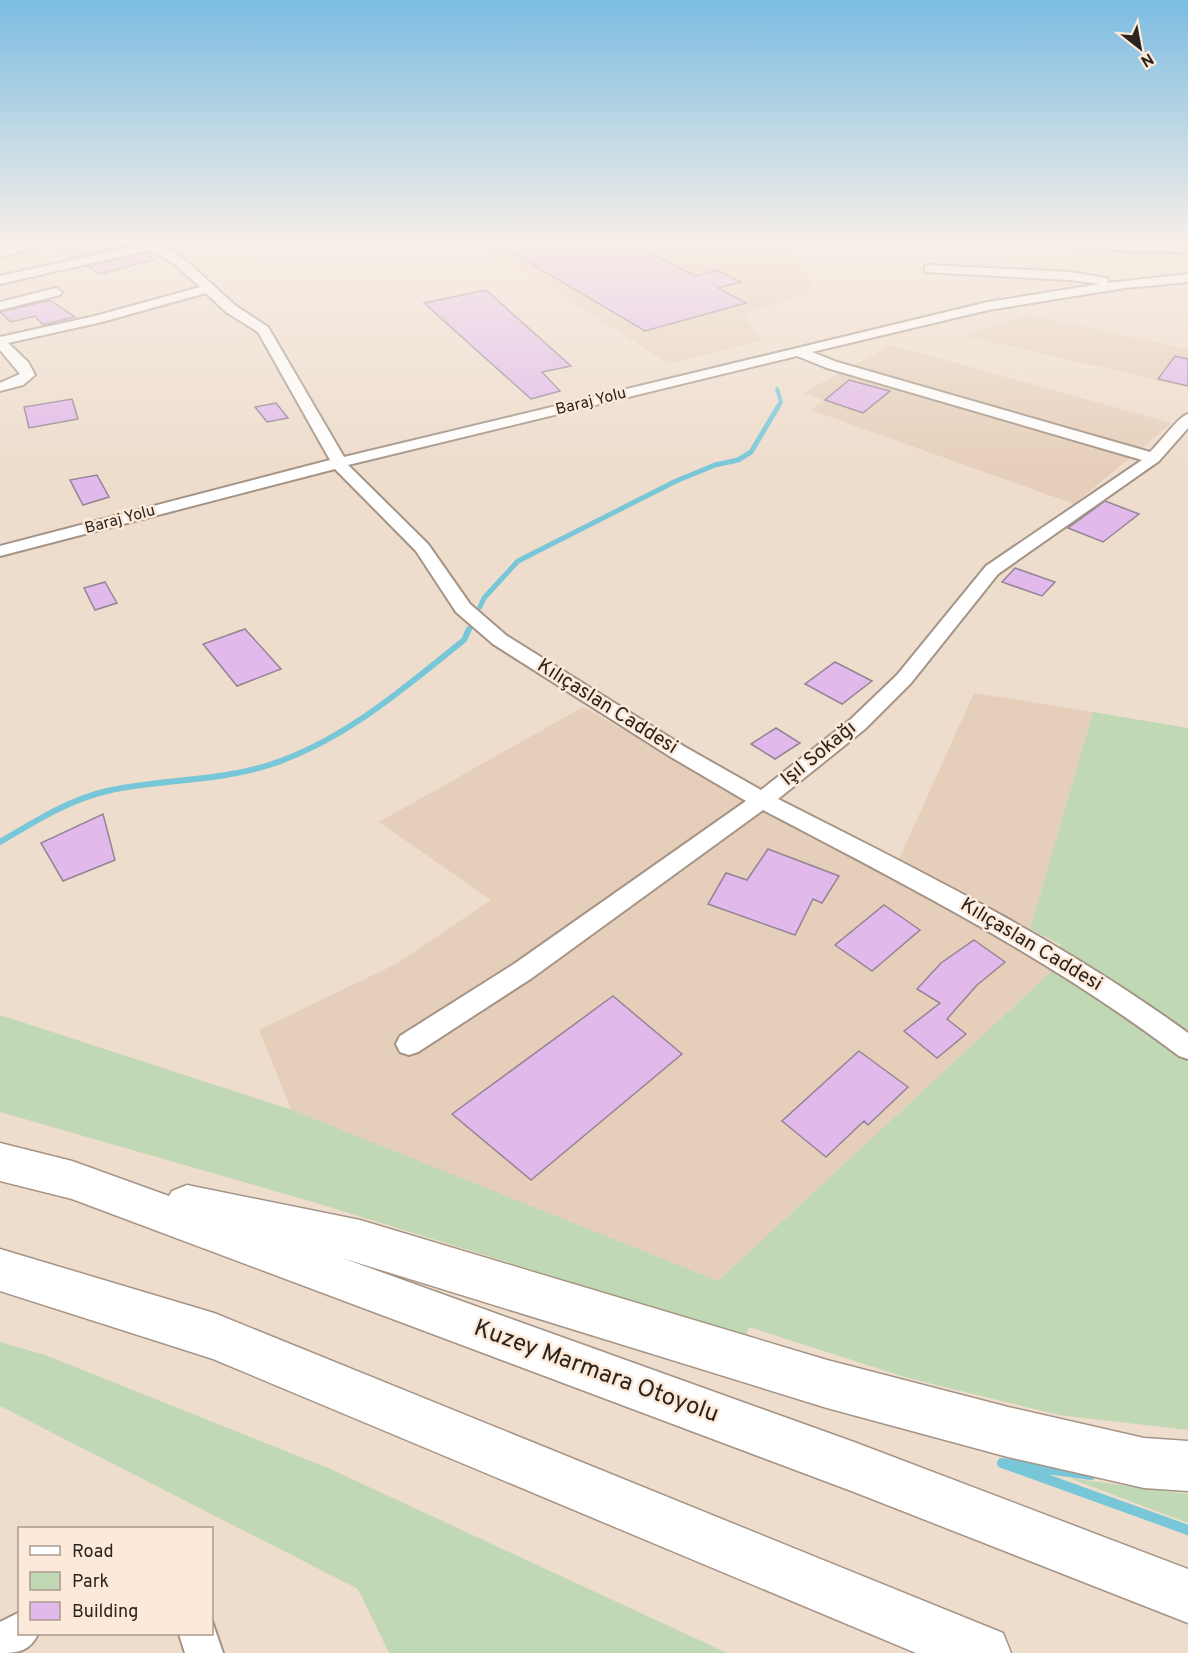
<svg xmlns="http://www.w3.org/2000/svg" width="1188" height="1653" viewBox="0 0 1188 1653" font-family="Overpass,sans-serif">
	<rect width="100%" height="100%" fill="#eedccc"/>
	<path fill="#e6cfba" d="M 476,240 L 787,240 L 815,290 L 744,314 L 762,341 L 669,364 Z
		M 1027,315 L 1188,349 L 1188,387 L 966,336 Z
		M 891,345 L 1172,423 L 1074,504 L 811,410 L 824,400 L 803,393 Z
		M 974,693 L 1093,712 L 1030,929 L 899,859 Z
		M 583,707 L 768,812 L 1054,969 L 718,1281 L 294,1116 L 259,1030 L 398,963 L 491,900 L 379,822 Z"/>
	<path fill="#c0d8b4" d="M 1093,712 L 1188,728 L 1188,1430 L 1059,1415 L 908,1378 L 749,1327 L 745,1336 L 320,1204 L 0,1112 L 0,1015 L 292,1110 L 718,1281 L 1054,969 L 1061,945 L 1030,929 Z
		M 0,1342 L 45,1355 L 328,1468 L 727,1653 L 389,1653 L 358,1589 L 0,1406 Z
		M 1069,1478 L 1188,1494 L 1188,1523 Z"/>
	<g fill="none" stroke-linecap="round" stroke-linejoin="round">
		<path stroke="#77c7d8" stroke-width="4" d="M 777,389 L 781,402 L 778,407"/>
		<path stroke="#77c7d8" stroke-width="5" d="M 480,607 L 484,598 L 518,561 L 676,481 L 715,465 L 738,460 L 751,452 L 779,405"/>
		<path stroke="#77c7d8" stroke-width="6" d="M 0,842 C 34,822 68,800 107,791 C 160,779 216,782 269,765 C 344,741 404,688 464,640 L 469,629"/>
		<path stroke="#77c7d8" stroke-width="10" d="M 1091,1475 L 1002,1463 L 1188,1530"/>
	</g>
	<path fill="#e2b9eb" stroke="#928595" stroke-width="1.5" d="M 63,240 L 124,240 L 131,245 L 72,258 L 56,244 Z
		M 491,240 L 625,240 L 695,276 L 717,270 L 741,282 L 718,288 L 746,303 L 645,331 Z
		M 144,253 L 154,260 L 99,274 L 88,266 L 83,267 Z
		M 486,290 L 571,366 L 542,372 L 560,391 L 531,399 L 424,303 Z
		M 50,300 L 75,317 L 43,325 L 35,316 L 11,322 L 0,312 Z
		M 1175,356 L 1188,359 L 1188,386 L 1158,379 Z
		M 849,380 L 890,391 L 863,413 L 825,400 Z
		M 72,399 L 78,419 L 29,428 L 24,407 Z
		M 276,403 L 288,418 L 267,422 L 255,407 Z
		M 97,475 L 109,497 L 83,505 L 70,480 Z
		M 1105,501 L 1139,514 L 1103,542 L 1068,528 Z
		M 1015,568 L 1055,582 L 1042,596 L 1002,582 Z
		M 105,582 L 117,603 L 95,610 L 84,588 Z
		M 245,629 L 281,669 L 237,686 L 203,644 Z
		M 835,662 L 872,681 L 842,704 L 805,684 Z
		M 776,728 L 800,743 L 775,759 L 751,744 Z
		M 103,814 L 115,860 L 63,881 L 41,843 Z
		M 768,849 L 839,876 L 822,903 L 813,899 L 795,935 L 708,904 L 726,873 L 747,880 Z
		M 884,905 L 920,930 L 872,971 L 835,945 Z
		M 974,940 L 1005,962 L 977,985 L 947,1019 L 966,1034 L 937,1058 L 904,1031 L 940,1003 L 917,989 L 941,963 Z
		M 613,996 L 682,1054 L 531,1180 L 452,1114 Z
		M 859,1051 L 908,1087 L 868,1125 L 864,1121 L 826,1157 L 782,1121 Z"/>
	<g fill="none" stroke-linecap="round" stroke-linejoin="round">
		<defs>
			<path id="minor" d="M 42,240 L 61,240 L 0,257 L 0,249 Z
				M 134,240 L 148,240 L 183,258 L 236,306 L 268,327 L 344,457 L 988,302 L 1100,284 L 1070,280 L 925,272 L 925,266 L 929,265 L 1070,272 L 1107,278 L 1108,283 L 1188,274 L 1188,282 L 1125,288 L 988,310 L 812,352 L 837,362 L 1150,452 C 1159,444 1179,416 1188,414 L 1188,428 L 1159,461 L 998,574 L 911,683 L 865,729 L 778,799 C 918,870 1061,940 1188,1033 L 1188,1059 L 1179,1056 C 1050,958 906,885 763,810 L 532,978 L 418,1052 L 409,1055 L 400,1052 L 396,1044 L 400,1036 L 514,964 L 746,801 L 671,757 L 493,644 L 456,612 L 416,551 L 335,469 L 0,556 L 0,546 L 330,460 L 258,332 L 226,312 L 206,293 L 102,322 L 8,343 L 28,362 L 35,375 L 23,385 L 0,391 L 0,383 L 20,374 L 0,350 L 0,337 L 95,316 L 200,287 L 175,264 L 149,250 L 0,284 L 0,276 L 140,245 ZM 797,356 L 827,368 L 1142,460 L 986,566 L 897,675 L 851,719 L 761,790 L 685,747 L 507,636 L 470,604 L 428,544 L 348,465 Z
				M 1033,240 L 1188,244 L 1188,252 L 1129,251 L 1039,243 Z
				M 56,288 L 62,292 L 60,295 L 0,310 L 0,302 Z
				M 20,1612 L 20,1634 L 38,1634 C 30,1651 18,1653 0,1653 L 0,1622 Z
				M 212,1621 L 223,1653 L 185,1653 L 179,1634 L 212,1634 Z"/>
			<path id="highway" d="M 0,1143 L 72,1161 L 169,1196 L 172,1191 L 187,1185 L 360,1220 L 827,1360 L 1008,1407 L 1144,1438 L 1188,1441 L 1188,1491 L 1144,1488 L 1008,1457 L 827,1408 L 342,1258 L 854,1442 L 1188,1569 L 1188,1623 L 854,1492 L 72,1199 L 0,1181 Z
				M 0,1249 L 214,1313 L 1003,1633 L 1011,1653 L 916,1653 L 213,1359 L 0,1291 Z"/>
		</defs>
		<use href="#minor" stroke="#a59486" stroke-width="4"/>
		<use href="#highway" stroke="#a59486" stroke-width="3"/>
		<use href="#minor" fill="#fff" fill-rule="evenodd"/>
		<use href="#highway" fill="#fff" fill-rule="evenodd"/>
	</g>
	<linearGradient id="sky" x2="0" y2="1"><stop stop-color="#7bbce2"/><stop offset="0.51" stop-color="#f7efe8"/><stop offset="1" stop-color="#f7efe8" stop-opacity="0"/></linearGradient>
	<rect width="1188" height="471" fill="url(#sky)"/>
	<g text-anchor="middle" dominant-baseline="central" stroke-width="5" stroke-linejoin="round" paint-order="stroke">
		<g font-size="16" fill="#2b241e" stroke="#fce9d9">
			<text transform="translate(591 402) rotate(-14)">Baraj Yolu</text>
			<text transform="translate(120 520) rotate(-15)">Baraj Yolu</text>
		</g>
		<g font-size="20" fill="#2b241e" stroke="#fce9d9">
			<text transform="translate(607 707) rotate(32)">Kılıçaslan Caddesi</text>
			<text transform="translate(819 754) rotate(-39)">Işıl Sokağı</text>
			<text transform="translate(1031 945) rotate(31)">Kılıçaslan Caddesi</text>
		</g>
		<g font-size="24" fill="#2b241e" stroke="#fce9d9">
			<text transform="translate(596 1372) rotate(20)">Kuzey Marmara Otoyolu</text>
		</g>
	</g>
	<rect x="18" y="1527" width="195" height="108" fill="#fce9d9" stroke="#a89a8e" stroke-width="1.5"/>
	<rect x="30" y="1546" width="30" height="9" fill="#ffffff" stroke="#a89a8e" stroke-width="1.5"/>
	<text x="72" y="1557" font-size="18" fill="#2b241e">Road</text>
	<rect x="30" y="1572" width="30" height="18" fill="#c0d8b4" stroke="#a89a8e" stroke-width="1.5"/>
	<text x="72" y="1587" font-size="18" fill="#2b241e">Park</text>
	<rect x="30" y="1602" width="30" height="18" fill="#e2b9eb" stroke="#a89a8e" stroke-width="1.5"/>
	<text x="72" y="1617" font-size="18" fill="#2b241e">Building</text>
	<g transform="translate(1140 48) rotate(149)" stroke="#fce9d9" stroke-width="4.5" paint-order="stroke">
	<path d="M0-4.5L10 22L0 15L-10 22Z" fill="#2b241e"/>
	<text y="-9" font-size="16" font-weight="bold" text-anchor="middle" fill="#2b241e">N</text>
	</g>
</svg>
